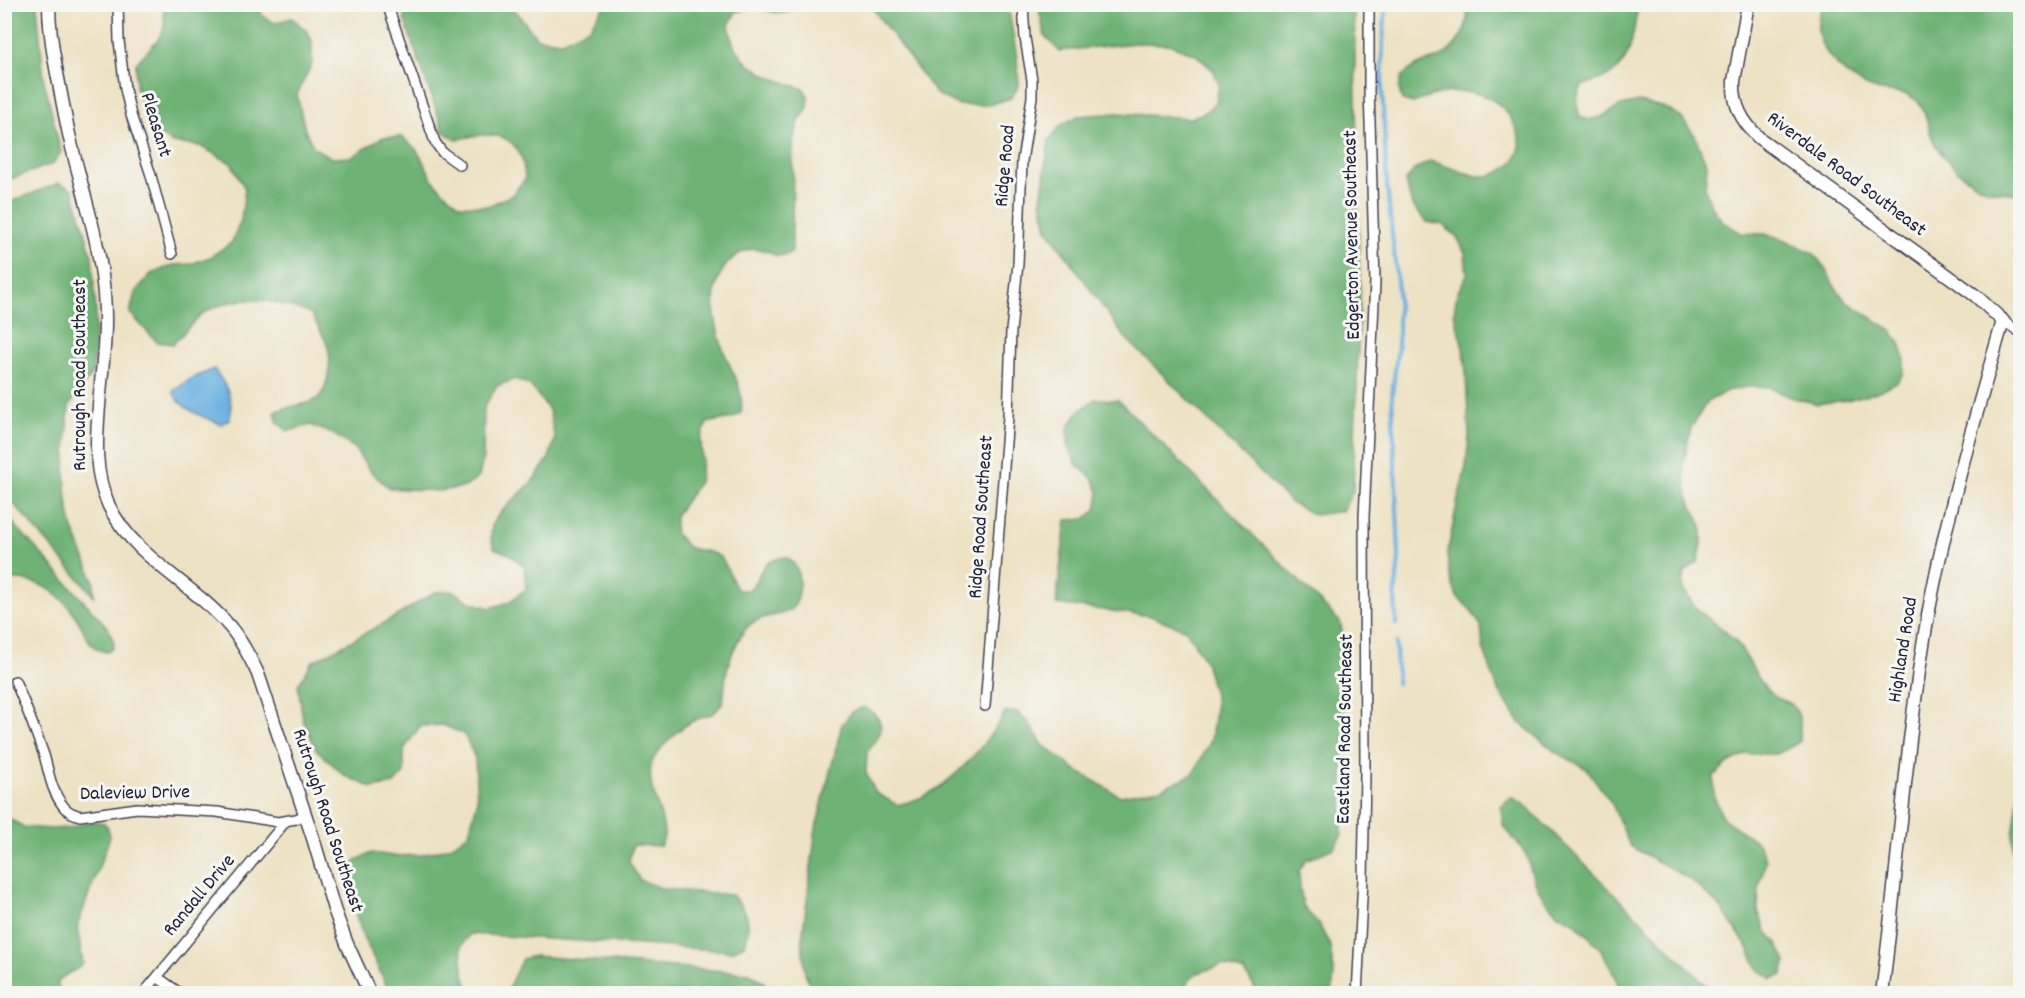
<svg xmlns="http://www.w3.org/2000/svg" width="2025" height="998" viewBox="0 0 2025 998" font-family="Dekko,sans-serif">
	<rect width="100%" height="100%" fill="#f6f6f2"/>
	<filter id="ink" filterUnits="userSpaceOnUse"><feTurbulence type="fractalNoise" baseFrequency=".0167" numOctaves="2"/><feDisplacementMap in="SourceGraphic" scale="12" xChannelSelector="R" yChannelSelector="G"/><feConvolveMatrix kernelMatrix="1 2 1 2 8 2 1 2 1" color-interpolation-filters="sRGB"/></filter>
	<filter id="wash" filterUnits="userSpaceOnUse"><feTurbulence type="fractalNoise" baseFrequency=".008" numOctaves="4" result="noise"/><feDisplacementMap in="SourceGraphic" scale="24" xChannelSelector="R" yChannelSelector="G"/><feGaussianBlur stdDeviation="1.35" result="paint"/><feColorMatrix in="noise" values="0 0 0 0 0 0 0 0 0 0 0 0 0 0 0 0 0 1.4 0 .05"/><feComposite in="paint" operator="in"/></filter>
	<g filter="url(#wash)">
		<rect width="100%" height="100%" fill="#ede2c4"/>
		<path fill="#6eb276" stroke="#486a58" stroke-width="1.5" d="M 1171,4 L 1354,5 L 1360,295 L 1353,492 L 1342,511 L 1315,515 L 1292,504 L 1123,335 L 1047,229 L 1041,201 L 1049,140 L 1061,125 L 1078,116 L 1117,113 L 1190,118 L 1206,112 L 1216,102 L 1219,86 L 1214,71 L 1195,54 L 1168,44 L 1136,43 L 1059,51 L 1045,36 L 1038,5 L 1094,5 L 1105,8 Z
			M 4,5 L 37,5 L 44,80 L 61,152 L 53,164 L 5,181 Z
			M 413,5 L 511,5 L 537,38 L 562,41 L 589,28 L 605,5 L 800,5 C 782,19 775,11 755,8 C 749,8 742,10 736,12 L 729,25 L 733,44 L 747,63 L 767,76 L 804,89 L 808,96 L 808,108 L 799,121 L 793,141 L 792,251 L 786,255 L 777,256 C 767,250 754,246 742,252 C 708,271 711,310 721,343 C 728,369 745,384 741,413 L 732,418 L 707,423 L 701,439 L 702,463 L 699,482 L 675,516 L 675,533 C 679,537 684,544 688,547 C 698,552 711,549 720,557 C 729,566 730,580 738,590 L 749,590 C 765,574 756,562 785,557 C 796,563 799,570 799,583 C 801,630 763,604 744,631 C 734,646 727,665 725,682 C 724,689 725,699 721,705 C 714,716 705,716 695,720 C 682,725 653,753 651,766 C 647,790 663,809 664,833 C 665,837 662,842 660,846 L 633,845 L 629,862 L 640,880 L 664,889 L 732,895 C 748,912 751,920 746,943 L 733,951 L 470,934 L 461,946 L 463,970 L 469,993 L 390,993 L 363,936 L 346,887 L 348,870 L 356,860 L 372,853 L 393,856 L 421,855 L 450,847 L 469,833 L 477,802 L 475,758 L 464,734 L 443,725 L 420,726 L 404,749 L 404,773 L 394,784 L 372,788 L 344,775 L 316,749 L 303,720 L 298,685 L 312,662 L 395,617 L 435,592 L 453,591 L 470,602 L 490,608 L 509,602 L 526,589 L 524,566 L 509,554 L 494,548 L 491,539 L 492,525 L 499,514 L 532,482 L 549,458 L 555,439 L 549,410 L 530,385 L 515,379 L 497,386 L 484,407 L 483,458 L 479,477 L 465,487 L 439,491 L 389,488 L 371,472 L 354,448 L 333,434 L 311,425 L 288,431 L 278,423 L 275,412 C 287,405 301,407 315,400 C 328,393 332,361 328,348 C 325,336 316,324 311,314 C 274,300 244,292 207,311 C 198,315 182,336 173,344 L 157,342 L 130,313 L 135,292 L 151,274 L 173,265 L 191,264 L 210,257 L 232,242 L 241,220 L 245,189 L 231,163 L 200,146 L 173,143 L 160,136 L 148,119 L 136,87 L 136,63 C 156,41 169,37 163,5 L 258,5 L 262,15 L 274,23 L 292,18 L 307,31 L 312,41 L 312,63 L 297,95 L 305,130 L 314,148 L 332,158 L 352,157 L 383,137 L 402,137 L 415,148 L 424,162 L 432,179 L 443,191 L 460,205 L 488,206 L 512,195 L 525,179 C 523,133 494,129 456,140 L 444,132 L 404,19 L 407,8 Z
			M 870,5 L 1008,5 L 1017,58 L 1019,85 L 1011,98 L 989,105 L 958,105 L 936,94 Z
			M 1467,5 L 1639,5 C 1632,28 1635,57 1613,73 C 1603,80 1593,81 1582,86 C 1576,97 1576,104 1580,117 L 1588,120 L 1601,117 L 1621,106 L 1639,102 L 1663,107 L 1681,117 L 1695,136 L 1707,166 L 1705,188 L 1711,206 L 1723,222 L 1741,233 L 1765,234 L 1786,240 L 1813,253 L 1824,267 L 1835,287 L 1846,301 L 1892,331 L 1900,343 L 1905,360 L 1903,374 L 1897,382 L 1877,392 L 1847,400 L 1817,404 L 1791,397 L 1768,387 L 1748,387 L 1727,391 L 1707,402 L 1691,428 L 1683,465 L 1688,497 L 1702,526 L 1702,544 L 1698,562 L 1686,571 L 1682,582 C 1694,620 1719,618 1739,646 C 1751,662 1757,682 1773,695 C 1779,700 1789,701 1793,706 C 1802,716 1800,730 1800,742 L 1777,754 L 1746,754 L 1728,763 L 1714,776 L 1714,796 L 1723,818 L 1758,843 L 1766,860 L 1759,886 L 1758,911 L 1766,931 L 1777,943 L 1786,962 L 1782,975 L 1772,979 L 1758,969 L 1747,946 L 1721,908 L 1691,880 L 1630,846 L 1612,804 L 1587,769 L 1554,751 L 1520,723 L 1498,690 L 1483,648 L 1481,626 L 1470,609 L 1457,597 L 1450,577 L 1447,555 L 1457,504 L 1466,467 L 1469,436 L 1465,356 L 1454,313 L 1457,293 L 1467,275 L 1465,253 L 1457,237 L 1443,225 L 1427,222 L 1412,205 L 1405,182 L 1414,170 L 1430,161 C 1444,165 1465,174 1478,176 C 1497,177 1517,166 1520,146 C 1521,140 1515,126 1512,120 C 1490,84 1447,87 1413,103 L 1402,100 L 1399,89 L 1402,76 C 1407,72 1412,68 1418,65 C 1423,62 1430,61 1436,59 C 1456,51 1471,26 1467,5 Z
			M 1823,5 L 2020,5 L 2020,194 C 2009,193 1995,192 1984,188 C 1965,180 1940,157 1932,138 C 1927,126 1927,109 1916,100 C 1904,90 1891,94 1877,90 C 1852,84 1814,51 1818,22 C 1818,16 1821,10 1823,5 Z
			M 59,183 L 73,189 L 92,256 L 96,313 L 93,372 L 69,406 L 65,471 L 67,500 L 72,526 L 94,582 L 94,596 L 5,494 L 5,204 Z
			M 1095,399 L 1118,400 L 1340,622 L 1345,644 L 1342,834 L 1334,848 L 1306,860 L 1299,871 L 1300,888 L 1304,908 L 1319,924 L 1330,946 L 1334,974 L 1332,993 L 1258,993 L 1245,972 L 1222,965 L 1195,974 L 1180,993 L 814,993 L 805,973 L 802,939 L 816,828 L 842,724 L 852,712 L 863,707 C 888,719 884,734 867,752 L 866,773 L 876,793 L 897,805 C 905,803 913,801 920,798 C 954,783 987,744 1005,712 L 1017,712 L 1028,722 L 1043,745 L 1077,771 L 1120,796 L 1160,789 L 1193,774 L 1211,740 L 1216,702 L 1205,661 L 1186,630 L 1151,616 L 1056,604 L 1066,520 L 1085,519 L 1096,510 L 1099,492 L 1093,479 L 1077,465 L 1068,445 L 1068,428 L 1077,413 Z
			M 4,513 L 108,628 L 114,642 L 113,648 L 107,652 C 88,649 87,635 78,620 C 60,591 39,578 5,580 Z
			M 2020,785 L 2020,892 L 2014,875 L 2013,835 Z
			M 1511,797 L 1524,804 L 1714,993 L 1620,993 L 1616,977 L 1599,947 L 1574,922 L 1558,914 L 1545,900 L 1534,881 L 1526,854 L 1503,825 L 1501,806 Z
			M 4,816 L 24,827 L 51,829 L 68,828 L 93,821 L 104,823 L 108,828 L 110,837 L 78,924 C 77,939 82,950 83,964 C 74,973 67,972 58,981 L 59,993 L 5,993 Z
			M 534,956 L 750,973 L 764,982 L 768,993 L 506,993 L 522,959 Z"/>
		<path fill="#6bb0e1" stroke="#46698e" stroke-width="1.5" d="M 214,369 C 226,385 234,398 230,419 L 221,424 C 206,418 177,408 173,391 L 191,379 Z"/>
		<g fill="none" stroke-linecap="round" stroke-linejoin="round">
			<path stroke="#6bb0e1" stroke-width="4" d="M 1386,4 L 1383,42 L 1382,87 L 1387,186 L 1398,290 L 1398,345 L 1392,395 L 1399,558 L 1395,597 L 1396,624
				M 1396,643 L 1397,684"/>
		</g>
	</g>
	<g filter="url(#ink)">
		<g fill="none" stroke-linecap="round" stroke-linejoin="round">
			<defs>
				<path id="minor" d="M 118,4 L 119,41 L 125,89 L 131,115 L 150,172 L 172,254
					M 387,4 L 435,142 L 442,152 L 460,165
					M 2003,321 L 2020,332
					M 15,681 C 26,706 35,730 44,755 C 49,772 51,789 61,803 C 66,811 71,813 80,816 L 137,808 L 217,812 L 278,822 L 296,819 L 305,815
					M 985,706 L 1008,417 L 1011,331 L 1018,264 L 1022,161 L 1032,97 L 1032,80 L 1025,38 L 1023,4
					M 157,977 L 181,994
					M 143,994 L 286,821
					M 1357,994 L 1363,879 L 1365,775 L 1364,517 L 1375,282 L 1369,90 L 1369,4"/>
				<path id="tertiary" d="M 49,4 C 49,26 52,47 56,68 C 61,93 65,118 71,143 C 83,194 100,242 104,294 C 107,327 103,361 100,394 C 97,431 92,471 109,506 C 135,559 193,583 230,627 C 242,641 250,657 258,674 L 313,838 L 334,909 L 347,944 L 370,994
					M 1748,4 L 1734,81 C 1733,106 1742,121 1759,138 L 1976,296 L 2003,321 C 1975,418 1946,516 1928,615 C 1906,740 1898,868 1882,994"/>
			</defs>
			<use href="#minor" stroke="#403f50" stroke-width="12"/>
			<use href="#tertiary" stroke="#403f50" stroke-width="15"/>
			<use href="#minor" stroke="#fff" stroke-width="9"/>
			<use href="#tertiary" stroke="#fff" stroke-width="12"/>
		</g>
	</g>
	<g text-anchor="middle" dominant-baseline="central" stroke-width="6" stroke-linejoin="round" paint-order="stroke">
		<g font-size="20" fill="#22223b" stroke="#f6f6f2">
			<text transform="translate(155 125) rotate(73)">Pleasant</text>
			<text transform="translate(1006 166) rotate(-85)">Ridge Road</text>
			<text transform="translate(1846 175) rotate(37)">Riverdale Road Southeast</text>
			<text transform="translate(1353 235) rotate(-91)">Edgerton Avenue Southeast</text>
			<text transform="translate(81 375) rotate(-90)">Rutrough Road Southeast</text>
			<text transform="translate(982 517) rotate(-86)">Ridge Road Southeast</text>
			<text transform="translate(1904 650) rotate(-81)">Highland Road</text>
			<text transform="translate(1346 729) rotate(-89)">Eastland Road Southeast</text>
			<text transform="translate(135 794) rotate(-1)">Daleview Drive</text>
			<text transform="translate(327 821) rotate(72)">Rutrough Road Southeast</text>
			<text transform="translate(200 896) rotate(-50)">Randall Drive</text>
		</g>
	</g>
	<rect width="2025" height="998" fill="none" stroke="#f6f6f2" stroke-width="24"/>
</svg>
